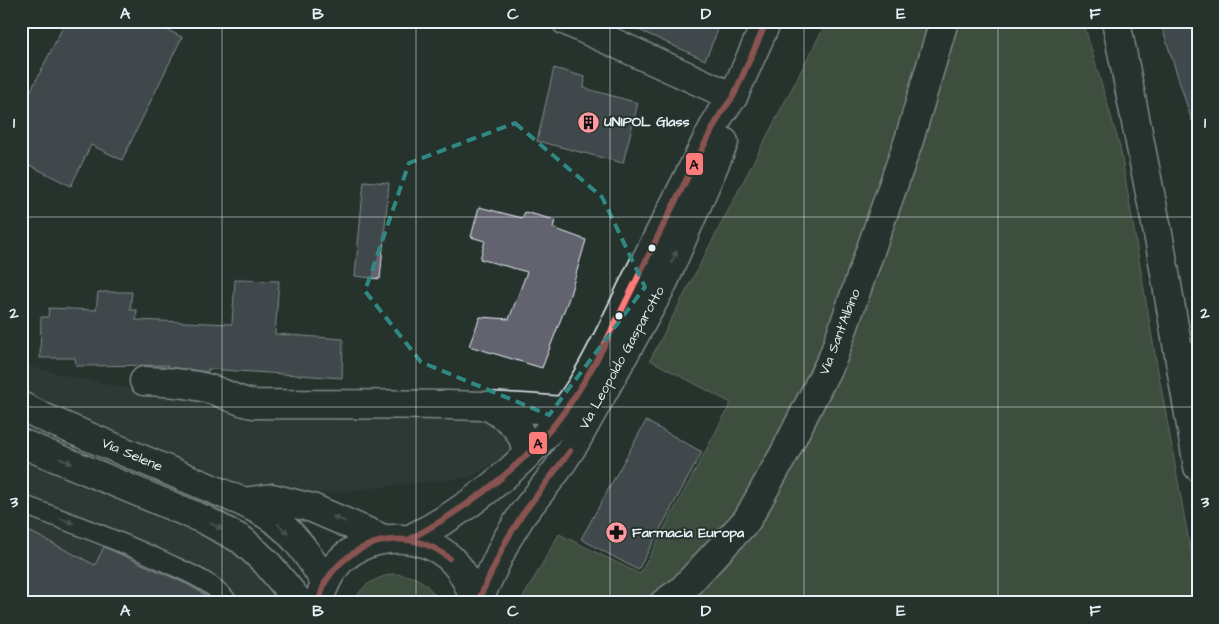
<svg xmlns="http://www.w3.org/2000/svg" width="1219" height="624" viewBox="0 0 1219 624" font-family="'Architects Daughter',sans-serif">
	<rect width="100%" height="100%" fill="#26332d"/>
	<filter id="ink" filterUnits="userSpaceOnUse"><feTurbulence type="fractalNoise" baseFrequency=".02" numOctaves="2"/><feDisplacementMap in="SourceGraphic" scale="10" xChannelSelector="R" yChannelSelector="G"/><feConvolveMatrix kernelMatrix="1 2 1 2 8 2 1 2 1" color-interpolation-filters="sRGB"/></filter>
	<g filter="url(#ink)">
		<path fill="#384141" d="M 21,364 L 75,378 L 225,407 L 539,402 L 522,444 L 471,477 L 256,501 L 237,514 L 257,565 L 279,603 L 21,603 Z"/>
		<path fill="#5a6f53" stroke="#a1b0a6" d="M 827,21 L 1083,21 L 1120,147 L 1152,337 L 1198,592 L 1198,603 L 520,603 L 559,534 L 640,574 L 731,403 L 650,360 Z
			M 392,574 C 416,575 428,581 439,603 L 354,603 C 360,585 376,578 392,574 Z"/>
		<path fill="#636370" stroke="#e8f1f8" d="M 66,21 L 148,21 L 182,37 L 122,160 L 91,145 L 71,186 L 21,161 L 21,110 Z
			M 619,21 L 722,21 L 705,60 Z
			M 1160,21 L 1198,21 L 1198,120 L 1192,121 Z
			M 554,68 L 585,77 L 584,88 L 638,103 L 623,163 L 537,141 Z
			M 364,181 L 389,183 L 380,279 L 355,276 Z
			M 479,207 L 522,218 L 525,212 L 555,220 L 553,228 L 586,240 L 569,298 L 542,368 L 469,346 L 480,317 L 509,319 L 527,272 L 480,259 L 485,241 L 471,237 Z
			M 235,280 L 279,281 L 275,334 L 343,339 L 342,378 L 208,369 L 208,372 L 168,367 L 168,365 L 76,366 L 75,358 L 40,358 L 41,317 L 48,317 L 49,308 L 96,310 L 98,292 L 132,292 L 130,310 L 137,310 L 136,320 L 232,324 Z
			M 646,421 L 702,452 L 638,570 L 581,539 Z
			M 21,527 L 95,565 L 104,547 L 187,584 L 202,593 L 215,603 L 21,603 Z"/>
		<g fill="none" stroke-linecap="round" stroke-linejoin="round">
			<defs>
				<path id="lane" d="M 21,504 C 70,522 118,540 165,562 C 188,573 214,582 229,603"/>
				<path id="street" d="M 566,21 L 733,97
					M 1116,21 L 1160,244 L 1198,467
					M 144,381 C 166,382 188,383 210,389 C 225,393 237,402 254,404 C 357,405 461,402 564,411
					M 488,406 C 509,418 523,428 527,453
					M 664,603 L 682,590 L 747,520 L 784,454 L 833,357 L 909,140 L 944,21"/>
				<path id="secondary" d="M 21,406 L 47,419 L 243,502 C 252,507 262,511 270,517 C 294,532 311,559 325,582
					M 243,502 L 272,498 L 312,508 L 384,539
					M 410,539 C 481,504 549,444 589,374 C 609,339 625,302 643,266 C 665,222 688,178 710,134 L 721,113 L 733,97 L 767,21
					M 318,603 C 323,588 328,574 339,562 C 369,531 425,531 454,562 C 465,574 470,588 475,603
					M 477,603 L 506,541 L 522,515 L 557,470 L 576,441 L 651,306 L 665,279 L 724,142"/>
				<path id="highway" d="M 21,443 L 205,520 L 242,540 L 266,562 L 300,603"/>
			</defs>
			<use href="#lane" stroke="#e8f1f8" stroke-width="21"/>
			<use href="#street" stroke="#e8f1f8" stroke-width="31"/>
			<use href="#secondary" stroke="#e8f1f8" stroke-width="31"/>
			<use href="#highway" stroke="#e8f1f8" stroke-width="31"/>
			<use href="#lane" stroke="#26332d" stroke-width="18"/>
			<use href="#street" stroke="#26332d" stroke-width="28"/>
			<use href="#secondary" stroke="#26332d" stroke-width="28"/>
			<use href="#highway" stroke="#26332d" stroke-width="28"/>
			<defs>
				<path id="bus-1" d="M 410,539 C 465,509 515,473 555,424 C 590,380 612,329 637,279 C 664,223 692,168 721,113 L 733,97 L 767,21
					M 318,603 C 321,596 322,588 326,581 C 353,538 409,525 449,558
					M 477,603 L 506,541 L 522,515 L 570,451"/>
			</defs>
			<use href="#bus-1" stroke="#26332d" stroke-width="10"/>
			<use href="#bus-1" stroke="#ff7a7a" stroke-width="6"/>
		</g>
		<defs><path id="oneway-solid" d="M-6-.8H1V-3.2L6.5 0L1 3.2V.8H-6Z" transform="scale(1.25)"/></defs>
		<g fill="#6a7674">
			<use href="#oneway-solid" transform="translate(674 257) rotate(-66)"/>
			<use href="#oneway-solid" transform="translate(66 461) rotate(22)"/>
			<use href="#oneway-solid" transform="translate(339 519) rotate(-157)"/>
			<use href="#oneway-solid" transform="translate(67 521) rotate(21)"/>
			<use href="#oneway-solid" transform="translate(216 526) rotate(28)"/>
			<use href="#oneway-solid" transform="translate(283 529) rotate(44)"/>
		</g>
	</g>
	<path d="M0 0H1219V624H0ZM 515,123 L 602,197 L 645,287 L 549,415 L 421,362 L 365,291 L 409,163 Z" fill="#26332d" fill-opacity=".55" fill-rule="evenodd"/>
	<path fill="none" stroke="#308883" stroke-width="4" stroke-dasharray="10 6" stroke-linejoin="round" d="M 515,123 L 602,197 L 645,287 L 549,415 L 421,362 L 365,291 L 409,163 Z"/>
	<path fill="none" stroke="#e8f1f8" stroke-width="1" stroke-opacity="0.55" d="M 222,21 L 222,603M 416,21 L 416,603M 610,21 L 610,603M 804,21 L 804,603M 998,21 L 998,603M 21,217 L 1198,217M 21,407 L 1198,407"/>
	<defs>
		<symbol id="building-disc" viewBox="-11 -11 22 22"><circle r="9.5" fill="#ff9aa2" stroke="#26332d"/><path d="M-4-6H4V6H1V3H-1V6H-4ZM-2.5-4.3h1.7v1.8h-1.7ZM.8-4.3h1.7v1.8H.8ZM-2.5-1h1.7V.8h-1.7ZM.8-1h1.7V.8H.8Z" fill="#111"/></symbol>
		<symbol id="pharmacy-disc" viewBox="-11 -11 22 22"><circle r="9.5" fill="#ff9aa2" stroke="#26332d"/><path d="M-2-6h4v4h4v4h-4v4h-4v-4h-4v-4h4Z" fill="#111"/></symbol>
	</defs>
	<g fill-rule="evenodd">
		<use href="#building-disc" x="576" y="110" width="25" height="25"/>
		<use href="#pharmacy-disc" x="604" y="520" width="25" height="25"/>
	</g>
	<g fill="#e8f1f8" stroke="#26332d" stroke-width="2">
		<circle cx="652" cy="248" r="4.5"/>
		<circle cx="619" cy="316" r="4.5"/>
	</g>
	<g text-anchor="middle" dominant-baseline="central" stroke-width="4" stroke-linejoin="round" paint-order="stroke">
		<g font-size="14" font-weight="bold" fill="#e8f1f8" stroke="#26332d" text-anchor="start">
			<text x="604" y="122">UNIPOL Glass</text>
			<text x="632" y="533">Farmacia Europa</text>
		</g>
		<g font-size="14" fill="#e8f1f8" stroke="#26332d">
			<text transform="translate(840 332) rotate(-69)">Via Sant'Albino</text>
			<text transform="translate(622 358) rotate(-61)">Via Leopoldo Gasparotto</text>
			<text transform="translate(132 455) rotate(23)">Via Selene</text>
		</g>
	</g>
	<g stroke="#26332d" stroke-width="2">
		<rect x="685" y="152" width="19" height="24" rx="5" fill="#ff7a7a"/>
		<rect x="528" y="431" width="20" height="24" rx="5" fill="#ff7a7a"/>
	</g>
	<g font-size="14" text-anchor="middle" font-weight="bold" fill="#111">
		<text x="694" y="169">A</text>
		<text x="538" y="448">A</text>
	</g>
	<rect width="1219" height="624" fill="none" stroke="#26332d" stroke-width="55"/>
	<rect x="28" y="28" width="1164" height="568" fill="none" stroke="#e8f1f8" stroke-width="2"/>
	<g font-size="16" text-anchor="middle" font-weight="bold" fill="#e8f1f8">
		<text x="125" y="19">A</text>
		<text x="318" y="19">B</text>
		<text x="513" y="19">C</text>
		<text x="706" y="19">D</text>
		<text x="901" y="19">E</text>
		<text x="1095" y="19">F</text>
		<text x="14" y="128">1</text>
		<text x="1205" y="128">1</text>
		<text x="14" y="318">2</text>
		<text x="1205" y="318">2</text>
		<text x="14" y="507">3</text>
		<text x="1205" y="507">3</text>
		<text x="125" y="616">A</text>
		<text x="318" y="616">B</text>
		<text x="513" y="616">C</text>
		<text x="706" y="616">D</text>
		<text x="901" y="616">E</text>
		<text x="1095" y="616">F</text>
	</g>
</svg>
